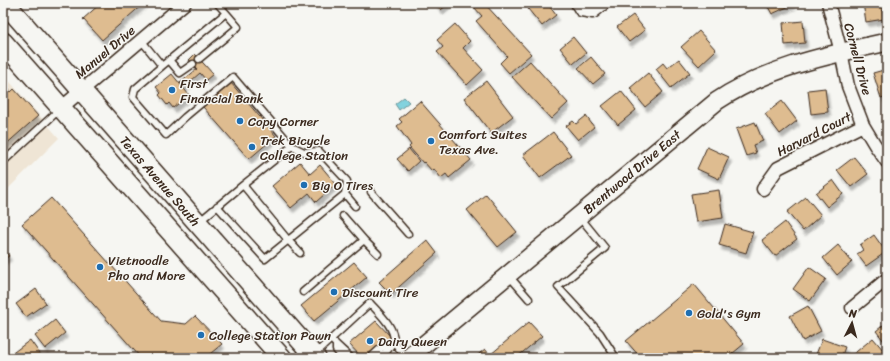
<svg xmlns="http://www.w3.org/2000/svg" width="890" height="361" viewBox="0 0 890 361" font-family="Sriracha,sans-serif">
	<defs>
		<filter id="shadow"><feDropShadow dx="2.5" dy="4.5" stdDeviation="1" flood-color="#0004"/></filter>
	</defs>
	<rect width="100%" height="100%" fill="#f6f6f2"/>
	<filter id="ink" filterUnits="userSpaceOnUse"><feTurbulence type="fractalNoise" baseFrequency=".025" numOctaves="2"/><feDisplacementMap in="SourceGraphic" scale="8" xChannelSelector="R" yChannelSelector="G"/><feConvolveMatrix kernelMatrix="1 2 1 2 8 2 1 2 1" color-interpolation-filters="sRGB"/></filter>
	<g filter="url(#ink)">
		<path fill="#efe5d5" d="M 3,74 L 59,138 L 3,194 Z"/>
		<path fill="#82d2de" stroke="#668f91" d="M 404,97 L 409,102 L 399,110 L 395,104 Z"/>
		<path fill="#debc90" stroke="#3b2a1e" filter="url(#shadow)" d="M 101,3 L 144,3 L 102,40 L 83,19 Z
			M 435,3 L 449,3 L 441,10 Z
			M 479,3 L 484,3 L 531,54 L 509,73 L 500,63 L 507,56 L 476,21 L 482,16 L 474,7 Z
			M 536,3 L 547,3 L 556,15 L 542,26 L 528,9 Z
			M 765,3 L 794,3 L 794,4 L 772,14 L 767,5 L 766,5 Z
			M 863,3 L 881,3 L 884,19 L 866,22 Z
			M 633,15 L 645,30 L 629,42 L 617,27 Z
			M 803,21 L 805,43 L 785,45 L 783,23 Z
			M 455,24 L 470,41 L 463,48 L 483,70 L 467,85 L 437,52 L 443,47 L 437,40 Z
			M 699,31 L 716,50 L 699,66 L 681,47 Z
			M 573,37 L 586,53 L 573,64 L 560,48 Z
			M 195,54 L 213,74 L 206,80 L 200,73 L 184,87 L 180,83 L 197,69 L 189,60 Z
			M 591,57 L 605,74 L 593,84 L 578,68 Z
			M 679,59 L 690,73 L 671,88 L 656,69 L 663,63 L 667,68 Z
			M 530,61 L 568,103 L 551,119 L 512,77 Z
			M 887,69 L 887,96 L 881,98 L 873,73 Z
			M 648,73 L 663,92 L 645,107 L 630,88 Z
			M 172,74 L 189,95 L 173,108 L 169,103 L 167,105 L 159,95 L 161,93 L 156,87 Z
			M 486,81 L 513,116 L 491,133 L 464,98 Z
			M 231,83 L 276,136 L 249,159 L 203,107 Z
			M 6,87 L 11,92 L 14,89 L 38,116 L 3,147 L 3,90 Z
			M 825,88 L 828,112 L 811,114 L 808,90 Z
			M 621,91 L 636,110 L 618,125 L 602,106 Z
			M 420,101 L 471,160 L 449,178 L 446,174 L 441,178 L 434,169 L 432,171 L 424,162 L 423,163 L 409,147 L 411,145 L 397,126 L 402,122 L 399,119 Z
			M 782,101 L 797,121 L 780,134 L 765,114 Z
			M 586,116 L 594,127 L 578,140 L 566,126 L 573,121 L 576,124 Z
			M 755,122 L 763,141 L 753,145 L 756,153 L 746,156 L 736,129 Z
			M 553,132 L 571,155 L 540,178 L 523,155 Z
			M 707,147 L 729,157 L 719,179 L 697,169 Z
			M 409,149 L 419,161 L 408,171 L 397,159 Z
			M 854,157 L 868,174 L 851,187 L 837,170 Z
			M 300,162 L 310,174 L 320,165 L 336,184 L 316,202 L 309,193 L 291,208 L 272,186 Z
			M 833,180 L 843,194 L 827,207 L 816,193 Z
			M 719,190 L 723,218 L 696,222 L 691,194 Z
			M 486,194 L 517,232 L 498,247 L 467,210 Z
			M 806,197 L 821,215 L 803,231 L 787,212 Z
			M 51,198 L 161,321 L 186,324 L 195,316 L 222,344 L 205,358 L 141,358 L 22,224 Z
			M 785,222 L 797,239 L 775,256 L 762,240 Z
			M 725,224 L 753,232 L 746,253 L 719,245 Z
			M 874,235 L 886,252 L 866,266 L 857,254 L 863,250 L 860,245 Z
			M 427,240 L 437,253 L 391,294 L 379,282 Z
			M 838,245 L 852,262 L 837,275 L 823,258 Z
			M 3,249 L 9,256 L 3,260 Z
			M 354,262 L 367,277 L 314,321 L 301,306 Z
			M 809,267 L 826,279 L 810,301 L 793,289 Z
			M 694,284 L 744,344 L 727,358 L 641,358 L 626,341 Z
			M 36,289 L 46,303 L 26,317 L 16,304 Z
			M 808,306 L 821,331 L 803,341 L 790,316 Z
			M 55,320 L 65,333 L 45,349 L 35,336 Z
			M 376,321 L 391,337 L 367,358 L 362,358 L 349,344 Z
			M 529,322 L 542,336 L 516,358 L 474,358 L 485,349 L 490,355 Z
			M 887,322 L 887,345 L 876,331 Z
			M 873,338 L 884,351 L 876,358 L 853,358 L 851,356 Z
			M 822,339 L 845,347 L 841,358 L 815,357 Z
			M 30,340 L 40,354 L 35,358 L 12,358 L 10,355 Z"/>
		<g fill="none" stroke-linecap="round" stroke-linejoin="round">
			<defs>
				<path id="lane" d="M 141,40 L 162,66 L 135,89 L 133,97 L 166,135 L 185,117 L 233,77 L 292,146 L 243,185 L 200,221
					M 199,59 L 238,27 L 226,13
					M 169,60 L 180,73 L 193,64
					M 162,66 L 226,13 L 217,3
					M 292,146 L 304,152 L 319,151 L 347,181 L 345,194 L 355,206
					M 3,162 L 60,109
					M 243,185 L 288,240 L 300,253
					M 371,192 L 408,234
					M 217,206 L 265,259 L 345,194
					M 579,216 L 605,248 L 558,287 L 600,333 L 616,358
					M 364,240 L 378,254
					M 509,276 L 529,299
					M 303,292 L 364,240 L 343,216
					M 331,339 C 337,346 344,351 351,358
					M 336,345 L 336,350 L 343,358
					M 315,354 L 370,303 C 379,313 395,327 394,342 L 406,358
					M 370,358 L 382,347 L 390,346
					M 378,358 L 387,351 L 391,345"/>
				<path id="street" d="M 577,3 L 581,10 L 593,12 L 604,3
					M 828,3 L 841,52 L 848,86 L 863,125 L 875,145 L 887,162
					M 61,108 L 185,3
					M 763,189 L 778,168 L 863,125
					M 852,308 L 887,279"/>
				<path id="secondary" d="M 408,358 L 717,101 C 768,67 828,55 887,42"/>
				<path id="primary" d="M 5,3 L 316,358
					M 3,42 L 282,358"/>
			</defs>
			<use href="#lane" stroke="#3b2a1e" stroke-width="9"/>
			<use href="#street" stroke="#3b2a1e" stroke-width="15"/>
			<use href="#secondary" stroke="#3b2a1e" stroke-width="20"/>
			<use href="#primary" stroke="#3b2a1e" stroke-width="22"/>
			<use href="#lane" stroke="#f6f6f2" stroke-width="6"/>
			<use href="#street" stroke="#f6f6f2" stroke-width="12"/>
			<use href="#secondary" stroke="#f6f6f2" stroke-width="17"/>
			<use href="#primary" stroke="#f6f6f2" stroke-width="19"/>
		</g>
	</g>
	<g fill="#1f6fb2" stroke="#f6f6f2" stroke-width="1.5">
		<circle cx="172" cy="90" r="4"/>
		<circle cx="240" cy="121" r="4"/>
		<circle cx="431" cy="141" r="4"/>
		<circle cx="252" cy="147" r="4"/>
		<circle cx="304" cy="185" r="4"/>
		<circle cx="100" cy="267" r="4"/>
		<circle cx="334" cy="292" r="4"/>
		<circle cx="689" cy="313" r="4"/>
		<circle cx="201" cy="335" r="4"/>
		<circle cx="370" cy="341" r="4"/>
	</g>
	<g text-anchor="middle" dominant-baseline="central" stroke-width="3" stroke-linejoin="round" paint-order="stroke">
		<g font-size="13" fill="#3b2a1e" stroke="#f6f6f2">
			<text transform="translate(105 52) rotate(-40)">Manuel Drive</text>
			<text transform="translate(858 59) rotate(75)">Cornell Drive</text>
			<text transform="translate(814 134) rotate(-27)">Harvard Court</text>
			<text transform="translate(632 172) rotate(-40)">Brentwood Drive East</text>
			<text transform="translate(160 181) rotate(49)">Texas Avenue South</text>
		</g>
		<g font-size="13" fill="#3b2a1e" stroke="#f6f6f2" text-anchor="start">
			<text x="180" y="83">First<tspan x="180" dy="15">Financial Bank</tspan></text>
			<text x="248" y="121">Copy Corner</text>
			<text x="439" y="134">Comfort Suites<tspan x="439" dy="15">Texas Ave.</tspan></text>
			<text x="260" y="140">Trek Bicycle<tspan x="260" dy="15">College Station</tspan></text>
			<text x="312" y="185">Big O Tires</text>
			<text x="108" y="260">Vietnoodle<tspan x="108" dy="15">Pho and More</tspan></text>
			<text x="342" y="292">Discount Tire</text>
			<text x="697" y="313">Gold's Gym</text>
			<text x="209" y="335">College Station Pawn</text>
			<text x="378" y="341">Dairy Queen</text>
		</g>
	</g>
	<rect width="890" height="361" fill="none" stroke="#f6f6f2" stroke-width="16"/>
	<rect x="8" y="8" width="874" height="345" fill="none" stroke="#3b2a1e" stroke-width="1.5" filter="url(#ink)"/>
	<g transform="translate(852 323) rotate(6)" stroke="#f6f6f2" stroke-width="3" paint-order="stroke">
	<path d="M0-3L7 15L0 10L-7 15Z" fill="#3b2a1e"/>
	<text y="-6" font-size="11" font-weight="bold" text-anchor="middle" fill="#3b2a1e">N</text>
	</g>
</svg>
